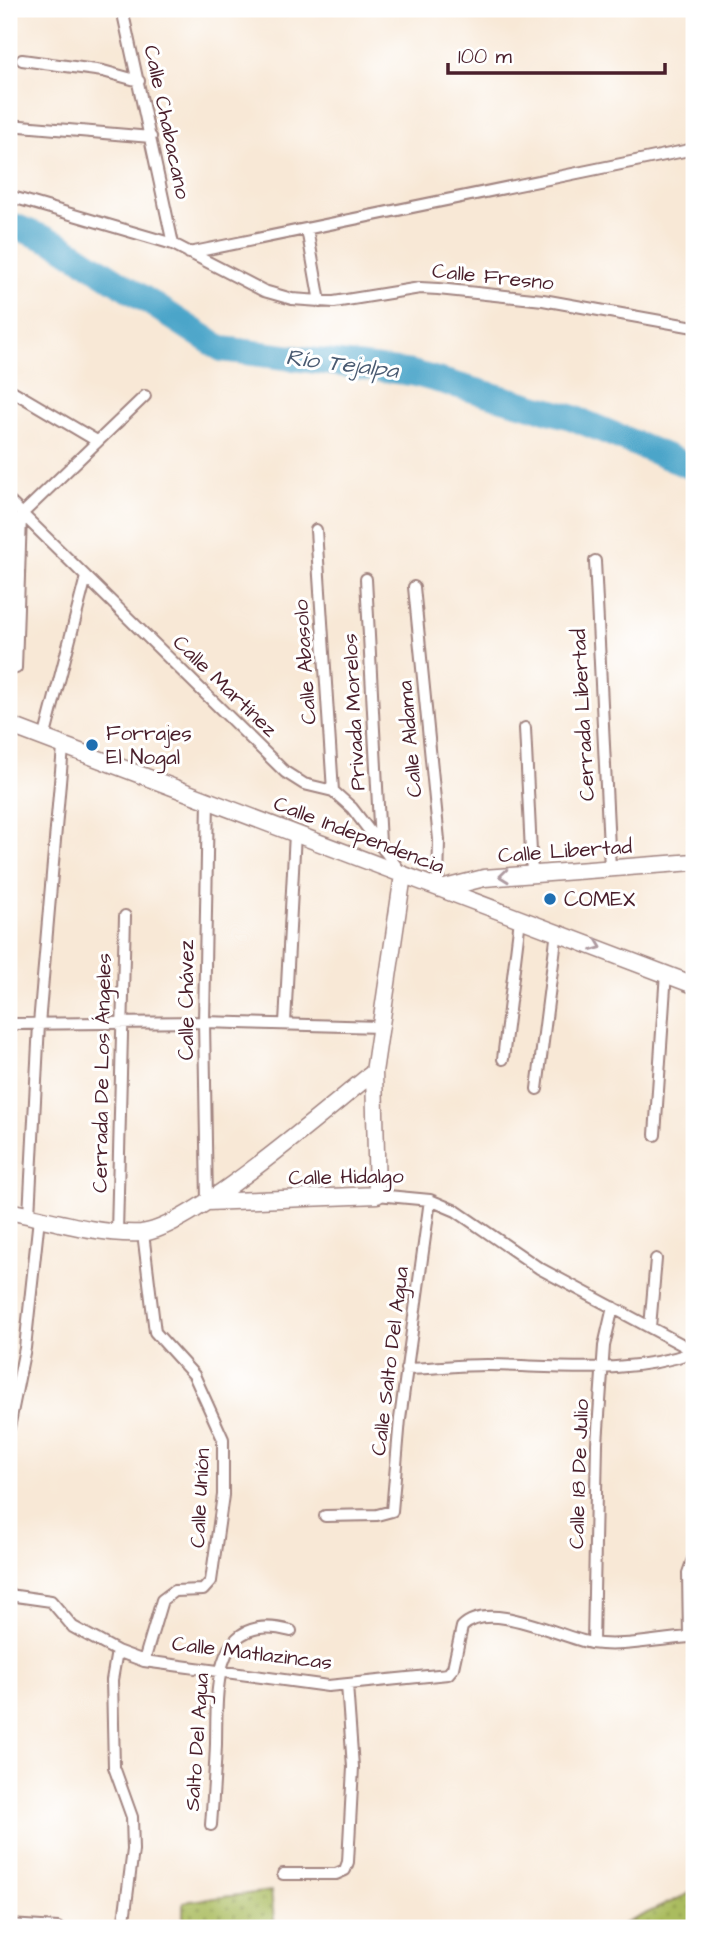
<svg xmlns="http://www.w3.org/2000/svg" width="703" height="1937" viewBox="0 0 703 1937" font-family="'Architects Daughter',sans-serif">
	<defs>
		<pattern id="park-dots" width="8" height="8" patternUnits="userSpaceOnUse" patternTransform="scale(1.75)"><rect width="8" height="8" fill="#aabc5f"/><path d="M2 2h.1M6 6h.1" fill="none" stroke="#8c984f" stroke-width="1.8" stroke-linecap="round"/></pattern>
	</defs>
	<rect width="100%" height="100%" fill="#fff"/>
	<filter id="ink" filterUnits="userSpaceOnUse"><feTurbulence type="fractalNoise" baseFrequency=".0143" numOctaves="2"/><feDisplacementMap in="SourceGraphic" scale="14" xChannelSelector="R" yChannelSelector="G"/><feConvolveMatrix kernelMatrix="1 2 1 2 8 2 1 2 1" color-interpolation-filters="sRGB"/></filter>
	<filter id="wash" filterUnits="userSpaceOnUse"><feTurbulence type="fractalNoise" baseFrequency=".00686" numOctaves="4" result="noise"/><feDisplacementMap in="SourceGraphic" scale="28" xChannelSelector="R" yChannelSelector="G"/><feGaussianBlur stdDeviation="1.57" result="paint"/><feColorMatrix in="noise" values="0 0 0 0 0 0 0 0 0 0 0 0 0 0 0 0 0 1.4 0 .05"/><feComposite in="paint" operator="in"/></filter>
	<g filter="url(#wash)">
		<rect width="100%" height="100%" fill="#f8e8d6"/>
		<path fill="url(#park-dots)" stroke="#7a6e45" stroke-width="2" d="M 271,1891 L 275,1928 L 183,1928 L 183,1902 Z
			M 694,1891 L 694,1928 L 615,1928 Z"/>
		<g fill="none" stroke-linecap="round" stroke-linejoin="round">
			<path stroke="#4ba5c9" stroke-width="26" d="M 9,224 L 59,244 L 222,349 L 412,373 L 571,417 L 694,468"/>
		</g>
	</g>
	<g filter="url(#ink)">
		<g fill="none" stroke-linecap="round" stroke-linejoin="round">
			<defs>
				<path id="minor" d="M 122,9 L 173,244
					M 22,60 L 103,71 L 139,81
					M 9,125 L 151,137
					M 9,196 L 173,244 L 264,291 L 292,299 L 334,302 L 420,288 L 438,289 L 543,300 L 694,327
					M 307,229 L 320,302
					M 189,253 L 694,149
					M 9,389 L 97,441
					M 9,501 L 285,772 L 304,784 L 333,791 L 352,808 L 403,875
					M 21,515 L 145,396
					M 316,530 L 333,791
					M 595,561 L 610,868
					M 366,579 L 380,843
					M 414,587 L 439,840 L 438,888
					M 16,668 L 21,515
					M 525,728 L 532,873
					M 44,739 L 86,577
					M 285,1023 L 295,833
					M 9,1024 L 204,1022 L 380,1027
					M 503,1059 L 520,919
					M 537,1089 L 557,931
					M 655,1135 L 666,972
					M 377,1195 L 430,1200 L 456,1211 L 539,1268 L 694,1351
					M 207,1202 L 204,1022 L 208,799
					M 29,1215 L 39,1024 L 63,748
					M 117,1232 L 125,916
					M 143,1233 L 155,1332 L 194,1375 L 223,1439 L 223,1495 L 211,1581 L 203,1590 L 174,1591 L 162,1600 L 144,1661
					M 650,1327 L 656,1259
					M 406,1369 C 433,1368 460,1365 487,1365 C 556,1366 627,1376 694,1352
					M 9,1428 L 25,1348 L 39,1218
					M 325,1516 L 377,1515 L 392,1511 L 400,1419 L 430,1200
					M 9,1595 L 51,1601 L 73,1627 L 117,1651 L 144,1661 L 328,1686 L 448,1674 L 453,1668 L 462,1627 C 490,1599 559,1637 591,1643 C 625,1648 660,1638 694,1637
					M 689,1637 L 688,1573 L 694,1556
					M 593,1643 L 597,1443 L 604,1346 L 613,1307
					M 117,1651 L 112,1680 L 114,1767 L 132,1817 L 133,1850 L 123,1928
					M 211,1825 C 213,1798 215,1771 216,1744 C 217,1693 211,1609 291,1631
					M 283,1874 L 336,1874 L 345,1870 L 348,1862 L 353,1767 L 347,1685
					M 9,1925 L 58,1928"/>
				<path id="secondary" d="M 9,725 L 694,985
					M 441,889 L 484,878 L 694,862
					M 207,1202 L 377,1195 L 374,1072 L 403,875
					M 9,1211 C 51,1220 98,1235 141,1233 C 191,1229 329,1107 374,1072"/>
			</defs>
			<use href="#minor" stroke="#a18480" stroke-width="14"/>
			<use href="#secondary" stroke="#a18480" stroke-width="19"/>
			<use href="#minor" stroke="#fff" stroke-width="10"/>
			<use href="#secondary" stroke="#fff" stroke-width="16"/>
		</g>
		<defs><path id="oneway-chevron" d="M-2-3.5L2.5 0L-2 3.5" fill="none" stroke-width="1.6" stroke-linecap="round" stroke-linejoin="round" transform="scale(1.75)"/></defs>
		<g stroke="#ae9aa0">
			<use href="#oneway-chevron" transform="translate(504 876) rotate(174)"/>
			<use href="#oneway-chevron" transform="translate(597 946) rotate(21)"/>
		</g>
	</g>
	<g fill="#1f6fb2" stroke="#fff" stroke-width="2.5">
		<circle cx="92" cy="745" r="7"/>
		<circle cx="550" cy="899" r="7"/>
	</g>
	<g text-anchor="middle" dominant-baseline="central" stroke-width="6" stroke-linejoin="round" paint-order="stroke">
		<g font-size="21" fill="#4a1f2b" stroke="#fff">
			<text transform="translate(167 122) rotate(78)">Calle Chabacano</text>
			<text transform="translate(493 277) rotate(6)">Calle Fresno</text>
			<text transform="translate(305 662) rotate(-94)">Calle Abasolo</text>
			<text transform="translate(225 686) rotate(44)">Calle Martínez</text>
			<text transform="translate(354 712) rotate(-93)">Privada Morelos</text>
			<text transform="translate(583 715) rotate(-93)">Cerrada Libertad</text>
			<text transform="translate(410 739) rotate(-95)">Calle Aldama</text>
			<text transform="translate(359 835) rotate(21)">Calle Independencia</text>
			<text transform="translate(565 851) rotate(-4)">Calle Libertad</text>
			<text transform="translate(186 1000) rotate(-90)">Calle Chávez</text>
			<text transform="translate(102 1073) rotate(-89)">Cerrada De Los Ángeles</text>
			<text transform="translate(346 1177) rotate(-1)">Calle Hidalgo</text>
			<text transform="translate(390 1361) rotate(-83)">Calle Salto Del Agua</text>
			<text transform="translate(579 1474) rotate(-88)">Calle 18 De Julio</text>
			<text transform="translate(200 1498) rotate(-87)">Calle Unión</text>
			<text transform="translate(252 1653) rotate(7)">Calle Matlazincas</text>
			<text transform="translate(197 1742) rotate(-86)">Salto Del Agua</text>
		</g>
		<g font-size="21" fill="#4a1f2b" stroke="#fff" text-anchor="start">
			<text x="106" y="733">Forrajes<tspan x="106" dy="24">El Nogal</tspan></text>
			<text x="564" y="899">COMEX</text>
		</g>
		<g font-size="23" font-style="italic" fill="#4a5b72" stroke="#fff">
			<text transform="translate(342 364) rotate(7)">Río Tejalpa</text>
		</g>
	</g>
	<rect width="703" height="1937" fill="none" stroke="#fff" stroke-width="35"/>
	<path d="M448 63v10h217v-10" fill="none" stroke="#4a1f2b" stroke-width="3.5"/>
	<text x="458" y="63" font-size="21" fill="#4a1f2b" stroke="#ffffff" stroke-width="5" paint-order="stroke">100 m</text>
</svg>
